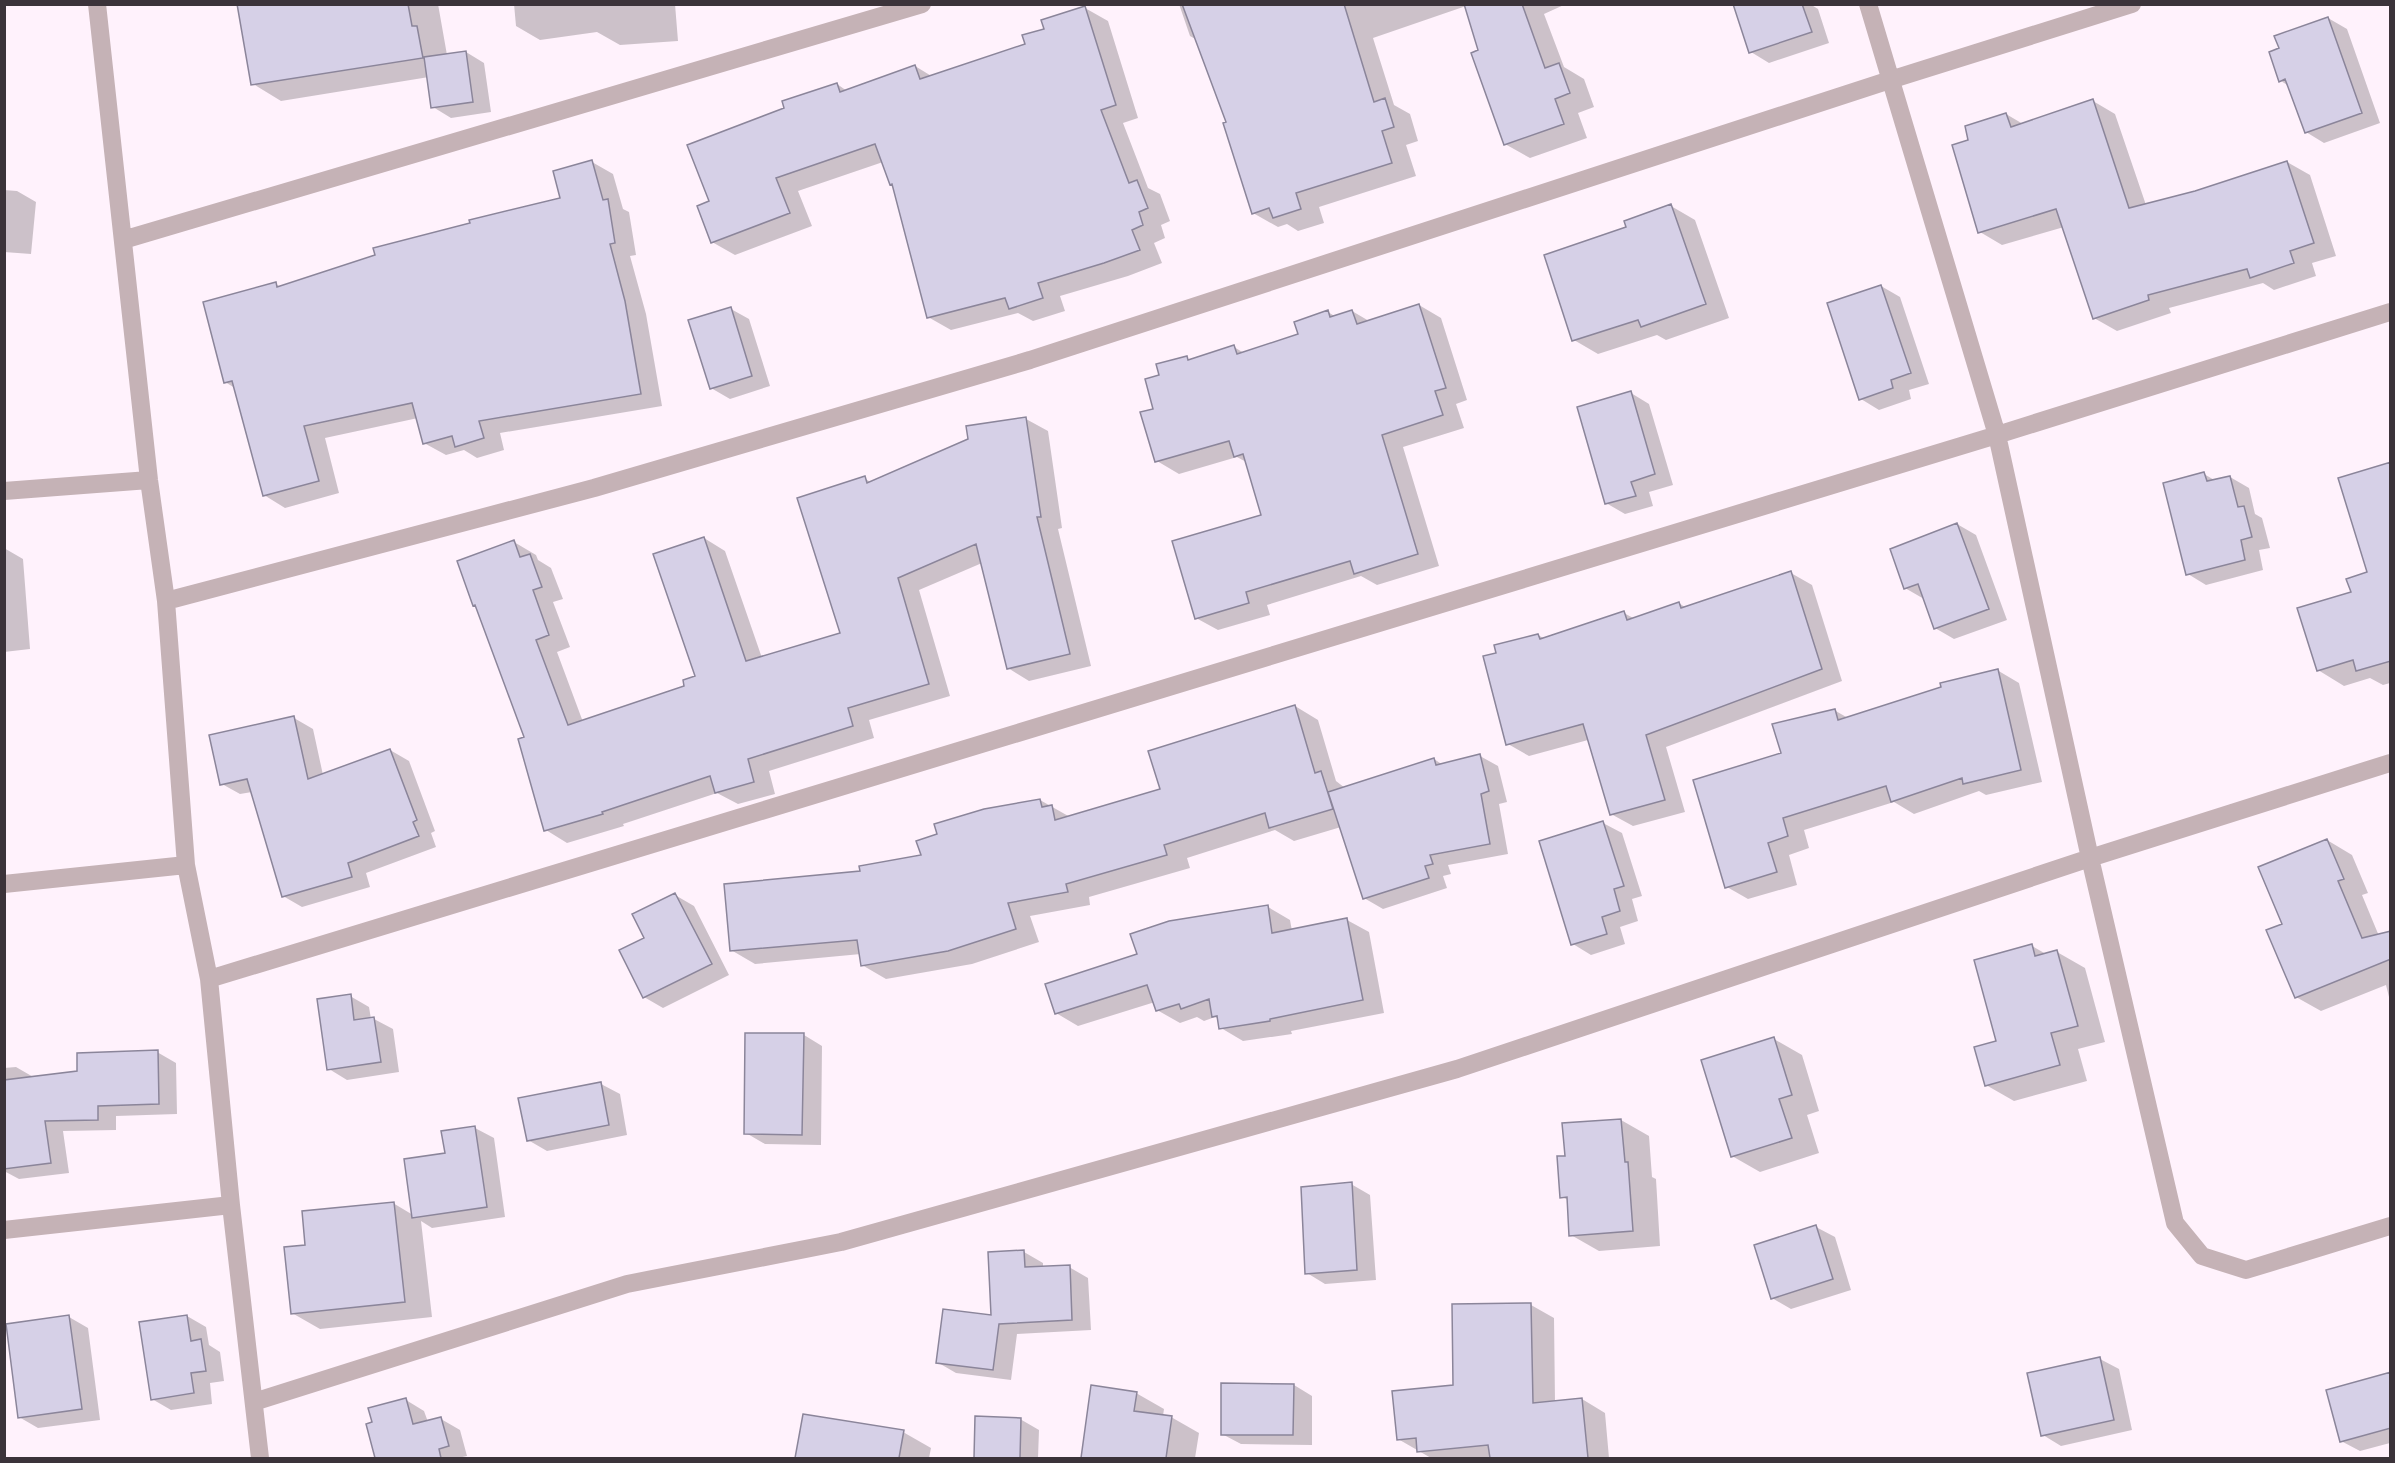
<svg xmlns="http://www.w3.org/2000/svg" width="2395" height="1463" viewBox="0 0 2395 1463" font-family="'Playfair Display',serif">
	<rect width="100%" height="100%" fill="#fff2fc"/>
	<path fill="#0003" d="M 239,4 L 438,4 L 447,55 L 466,52 L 484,63 L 491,112 L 451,118 L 433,107 L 429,77 L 281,101 L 253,84 Z
		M 514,4 L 675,4 L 678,41 L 620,45 L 597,32 L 540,40 L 516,26 Z
		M 1179,4 L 1566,4 L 1544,14 L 1564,67 L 1584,79 L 1594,107 L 1578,113 L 1587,138 L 1530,158 L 1505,144 L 1466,6 L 1373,38 L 1394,105 L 1410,114 L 1418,141 L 1406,145 L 1416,176 L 1319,207 L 1324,223 L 1298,231 L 1287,224 L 1278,227 L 1253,213 L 1228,123 L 1197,40 L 1190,36 Z
		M 1735,4 L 1810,4 L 1818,9 L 1829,43 L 1769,63 L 1751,52 Z
		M 1085,8 L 1108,21 L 1138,118 L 1123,123 L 1148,188 L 1160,194 L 1170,221 L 1161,225 L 1165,238 L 1154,243 L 1162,263 L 1128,276 L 1060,296 L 1065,311 L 1033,321 L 1018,313 L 951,330 L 928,317 L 894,186 L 891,184 L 883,162 L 798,191 L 812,226 L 735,255 L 712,242 L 711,202 L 786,109 L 837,84 L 847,91 L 915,66 L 933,77 L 1027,45 L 1046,30 Z
		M 2328,18 L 2347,29 L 2380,123 L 2324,143 L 2306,132 L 2289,86 L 2281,81 L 2281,49 Z
		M 2093,101 L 2115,114 L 2146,205 L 2196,192 L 2287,162 L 2310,175 L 2336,256 L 2312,263 L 2316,276 L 2274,290 L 2263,283 L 2169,308 L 2171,313 L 2117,331 L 2094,318 L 2064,227 L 2002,245 L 1980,232 L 1970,141 L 2006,114 L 2023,124 Z
		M 592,162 L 613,174 L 623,209 L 629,212 L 636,255 L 630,256 L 646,314 L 662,406 L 500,433 L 504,450 L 477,458 L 464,450 L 446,455 L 424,443 L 418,418 L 325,438 L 339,493 L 285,508 L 264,495 L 235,388 L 225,382 L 275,284 L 281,287 L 562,199 Z
		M 4,190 L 17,191 L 36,202 L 31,254 L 4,252 Z
		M 1671,206 L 1695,220 L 1729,318 L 1666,340 L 1657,335 L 1598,354 L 1574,340 L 1628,228 Z
		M 1881,286 L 1900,297 L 1929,384 L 1909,390 L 1911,399 L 1879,410 L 1861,399 Z
		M 1419,305 L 1441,318 L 1467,400 L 1456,404 L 1464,428 L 1403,447 L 1439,566 L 1377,585 L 1361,576 L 1267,605 L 1270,615 L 1218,630 L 1196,618 L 1263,516 L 1248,463 L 1237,457 L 1179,474 L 1157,461 L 1155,410 L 1161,376 L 1186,358 L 1192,361 L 1234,347 L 1244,353 L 1300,335 L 1328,312 L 1336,317 L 1352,311 L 1369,321 Z
		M 731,309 L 749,319 L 770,386 L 730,399 L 711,388 Z
		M 1631,393 L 1649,404 L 1673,485 L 1649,492 L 1653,506 L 1625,514 L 1606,503 Z
		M 1026,419 L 1048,431 L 1062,528 L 1058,529 L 1091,666 L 1029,681 L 1008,668 L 982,563 L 919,590 L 950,696 L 869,720 L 874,738 L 769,771 L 775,794 L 738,804 L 717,793 L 623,824 L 624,826 L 567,843 L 546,830 L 526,738 L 478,607 L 474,605 L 514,542 L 536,555 L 538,560 L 551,568 L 563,599 L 553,602 L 570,647 L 557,652 L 583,722 L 686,687 L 697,677 L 704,538 L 725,551 L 762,658 L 842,634 L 864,478 L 872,483 Z
		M 2390,464 L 2390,683 L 2383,685 L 2370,678 L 2344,686 L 2318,670 L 2353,593 L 2369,573 Z
		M 2204,474 L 2216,481 L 2230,477 L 2249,488 L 2255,514 L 2262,518 L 2270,548 L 2259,550 L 2263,570 L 2206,585 L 2188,574 Z
		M 1957,524 L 1976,535 L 2007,620 L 1954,639 L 1935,628 L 1924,599 L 1905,588 Z
		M 4,548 L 23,559 L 30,649 L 4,652 Z
		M 1791,573 L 1812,585 L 1842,681 L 1666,747 L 1685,812 L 1633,826 L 1611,814 L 1588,740 L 1529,756 L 1508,744 L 1498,654 L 1538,635 L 1545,639 L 1624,613 L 1635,619 L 1679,603 L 1686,608 Z
		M 1997,670 L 2019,683 L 2042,782 L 1986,795 L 1979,791 L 1914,814 L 1894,802 L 1804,830 L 1809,848 L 1789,855 L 1797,885 L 1748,899 L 1727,887 L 1783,754 L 1834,710 L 1848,718 Z
		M 1295,706 L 1318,720 L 1336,781 L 1345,788 L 1434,759 L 1443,765 L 1480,756 L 1498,766 L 1507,802 L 1499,804 L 1508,854 L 1448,865 L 1451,874 L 1443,876 L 1447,888 L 1383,909 L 1364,898 L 1341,827 L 1294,841 L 1275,830 L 1187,858 L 1190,868 L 1089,897 L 1090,905 L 1030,916 L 1039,942 L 972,964 L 886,979 L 862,965 L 861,954 L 755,964 L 731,950 L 861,872 L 923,856 L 1040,800 L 1070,817 L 1162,790 Z
		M 294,718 L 313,729 L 323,775 L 390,750 L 409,761 L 435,831 L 431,833 L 436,847 L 366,873 L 370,887 L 302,907 L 283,896 L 252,792 L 240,794 L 222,784 Z
		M 1603,823 L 1622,833 L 1642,896 L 1632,899 L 1638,921 L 1620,927 L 1625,944 L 1591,955 L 1573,944 Z
		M 2327,840 L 2352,855 L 2368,893 L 2362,895 L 2379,936 L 2390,932 L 2390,1001 L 2386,985 L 2321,1011 L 2296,997 L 2284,925 Z
		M 675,895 L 694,906 L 729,975 L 663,1008 L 644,997 L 646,939 Z
		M 1268,907 L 1290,920 L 1292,931 L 1347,920 L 1369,932 L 1384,1013 L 1291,1031 L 1292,1034 L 1243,1041 L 1221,1028 L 1219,1019 L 1215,1017 L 1204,1021 L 1197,1017 L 1180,1023 L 1157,1010 L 1155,1002 L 1078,1026 L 1056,1013 L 1138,955 Z
		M 2032,946 L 2046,954 L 2057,952 L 2085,968 L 2105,1042 L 2078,1049 L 2087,1081 L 2014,1101 L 1986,1085 L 1998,1042 Z
		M 350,996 L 369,1007 L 371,1019 L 374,1019 L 393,1029 L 399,1072 L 347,1080 L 329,1069 Z
		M 804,1035 L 822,1046 L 821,1145 L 765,1144 L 746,1133 Z
		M 1774,1039 L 1802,1055 L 1819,1111 L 1807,1115 L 1819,1153 L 1760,1172 L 1732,1156 Z
		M 157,1052 L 176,1063 L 177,1114 L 116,1116 L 116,1130 L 63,1131 L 69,1173 L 19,1179 L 4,1171 L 4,1068 L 16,1067 L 35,1078 L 79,1072 Z
		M 601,1084 L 620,1094 L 627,1135 L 547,1151 L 528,1140 Z
		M 1621,1120 L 1649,1136 L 1652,1177 L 1656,1179 L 1660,1246 L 1599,1251 L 1571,1235 L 1568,1200 L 1562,1197 L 1566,1157 Z
		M 475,1128 L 494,1138 L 505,1217 L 432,1228 L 421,1221 L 432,1317 L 320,1329 L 292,1313 L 393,1203 L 413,1215 L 447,1155 Z
		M 1351,1184 L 1370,1195 L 1376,1280 L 1325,1284 L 1307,1273 Z
		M 1816,1227 L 1835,1237 L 1851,1290 L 1791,1309 L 1772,1298 Z
		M 1024,1252 L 1043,1263 L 1043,1268 L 1069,1267 L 1088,1278 L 1091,1330 L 1017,1334 L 1011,1380 L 956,1373 L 937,1362 L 992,1317 Z
		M 1531,1305 L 1554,1318 L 1555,1402 L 1582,1399 L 1605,1413 L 1609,1458 L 1431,1458 L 1398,1439 L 1454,1387 L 1454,1306 Z
		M 187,1316 L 206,1327 L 209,1345 L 220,1352 L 224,1381 L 210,1383 L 212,1404 L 171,1410 L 152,1399 Z
		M 69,1317 L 88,1328 L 100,1420 L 38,1428 L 19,1417 Z
		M 2100,1359 L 2119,1369 L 2132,1430 L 2061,1446 L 2043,1435 Z
		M 2390,1374 L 2390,1443 L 2360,1451 L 2341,1441 Z
		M 1294,1385 L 1312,1396 L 1312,1445 L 1241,1444 L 1222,1434 Z
		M 1093,1387 L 1136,1393 L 1164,1409 L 1163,1416 L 1171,1417 L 1199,1433 L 1195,1458 L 1082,1458 Z
		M 406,1400 L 424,1411 L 428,1422 L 441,1419 L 460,1430 L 467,1456 L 458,1458 L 380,1458 L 376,1456 Z
		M 804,1416 L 903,1432 L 931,1448 L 929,1458 L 797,1458 Z
		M 977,1418 L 1020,1419 L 1039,1430 L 1038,1458 L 975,1458 Z"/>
	<path fill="#d6d0e7" stroke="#8b859a" stroke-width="1.5" d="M 237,4 L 408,4 L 412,26 L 417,26 L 423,58 L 251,85 Z
		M 1182,4 L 1344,4 L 1374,102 L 1385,98 L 1394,127 L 1382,131 L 1392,163 L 1296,193 L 1301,209 L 1273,218 L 1269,208 L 1252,214 L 1223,123 L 1226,122 Z
		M 1464,4 L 1522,4 L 1545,68 L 1559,63 L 1570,93 L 1555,99 L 1564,124 L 1504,145 L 1471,53 L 1478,50 Z
		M 1733,4 L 1802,4 L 1812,32 L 1749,53 Z
		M 1085,6 L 1116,105 L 1101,110 L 1129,183 L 1137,180 L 1148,208 L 1139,212 L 1143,225 L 1132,230 L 1140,250 L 1104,263 L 1038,283 L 1043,298 L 1009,309 L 1005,298 L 927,318 L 892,184 L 890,185 L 875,144 L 776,178 L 790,213 L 711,243 L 697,206 L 709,201 L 687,145 L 784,108 L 782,101 L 837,83 L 840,92 L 915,65 L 920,79 L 1025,44 L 1022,35 L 1044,29 L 1041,20 Z
		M 2328,17 L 2362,113 L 2305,133 L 2285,79 L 2279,82 L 2269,52 L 2279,48 L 2274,36 Z
		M 466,51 L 473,102 L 431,108 L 424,57 Z
		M 2093,99 L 2129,208 L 2195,191 L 2287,161 L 2314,243 L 2290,251 L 2294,263 L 2250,278 L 2247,269 L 2148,295 L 2149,300 L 2093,319 L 2056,209 L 1978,233 L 1952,145 L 1968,140 L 1965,126 L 2006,113 L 2011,127 Z
		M 592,160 L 603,200 L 608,199 L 615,243 L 610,244 L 625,301 L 641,394 L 479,421 L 484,438 L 455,447 L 452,436 L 423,444 L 412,403 L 304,426 L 319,481 L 263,496 L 232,381 L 224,383 L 203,302 L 276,282 L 277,287 L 375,255 L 373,248 L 470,223 L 469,220 L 560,198 L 553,171 Z
		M 1671,204 L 1706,304 L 1641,327 L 1638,320 L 1572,341 L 1544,255 L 1626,227 L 1624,221 Z
		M 1881,285 L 1911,373 L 1891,380 L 1893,388 L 1859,400 L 1827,303 Z
		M 1419,304 L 1446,388 L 1435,391 L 1443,415 L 1382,435 L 1418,554 L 1354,574 L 1350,561 L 1246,592 L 1249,603 L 1195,619 L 1172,541 L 1261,515 L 1243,454 L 1234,457 L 1229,441 L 1155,462 L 1140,412 L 1153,409 L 1145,379 L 1159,375 L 1156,364 L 1187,356 L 1188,360 L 1234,345 L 1237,354 L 1298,334 L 1294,322 L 1328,310 L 1330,317 L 1352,310 L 1357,324 Z
		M 731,307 L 752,376 L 710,389 L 688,320 Z
		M 1631,391 L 1655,474 L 1631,482 L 1636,496 L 1605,504 L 1577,407 Z
		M 1026,417 L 1041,517 L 1037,517 L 1070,654 L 1007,669 L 976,544 L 898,578 L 929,684 L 848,708 L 853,726 L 748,759 L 754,782 L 715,793 L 710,776 L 602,812 L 603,814 L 544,831 L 518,739 L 524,737 L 475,605 L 473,606 L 457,561 L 514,540 L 520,557 L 530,554 L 542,587 L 533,590 L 549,635 L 536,640 L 568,725 L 684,686 L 683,680 L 695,676 L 653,554 L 704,537 L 746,661 L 840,633 L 797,498 L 865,476 L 867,483 L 968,439 L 966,426 Z
		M 2391,462 L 2391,661 L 2356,671 L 2353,660 L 2317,671 L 2297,608 L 2351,592 L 2346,579 L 2367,572 L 2338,478 Z
		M 2204,472 L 2207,481 L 2230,476 L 2238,507 L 2244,506 L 2252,537 L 2241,540 L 2245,560 L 2186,575 L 2163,483 Z
		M 1957,523 L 1989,609 L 1934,629 L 1918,584 L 1904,589 L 1890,549 Z
		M 1791,571 L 1822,669 L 1646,735 L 1665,800 L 1610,815 L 1583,724 L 1506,745 L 1483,656 L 1496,653 L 1494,645 L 1538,634 L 1540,639 L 1624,611 L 1627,620 L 1679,602 L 1681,608 Z
		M 1998,669 L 2021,770 L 1963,784 L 1962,778 L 1891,802 L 1886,786 L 1783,818 L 1788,836 L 1768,843 L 1777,872 L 1725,888 L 1693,780 L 1781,753 L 1772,724 L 1835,709 L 1838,720 L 1941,687 L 1940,683 Z
		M 1295,705 L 1315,773 L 1321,771 L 1333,809 L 1269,828 L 1265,813 L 1164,845 L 1167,855 L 1066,884 L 1068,892 L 1008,903 L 1016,929 L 948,951 L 861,966 L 857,940 L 730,951 L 724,884 L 860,871 L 859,866 L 921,855 L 916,841 L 937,834 L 934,824 L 984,809 L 1040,799 L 1042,807 L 1052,805 L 1055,820 L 1160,789 L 1148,751 Z
		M 294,716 L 308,779 L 390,749 L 417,820 L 413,822 L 419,836 L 348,863 L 352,877 L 282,897 L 247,779 L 220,785 L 209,735 Z
		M 1480,754 L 1489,791 L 1481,794 L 1490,844 L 1430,855 L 1433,864 L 1425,866 L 1429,878 L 1363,899 L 1328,792 L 1434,758 L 1436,765 Z
		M 1603,821 L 1624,886 L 1614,889 L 1620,911 L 1602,917 L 1607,934 L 1571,945 L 1539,841 Z
		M 2327,839 L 2344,879 L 2338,881 L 2362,938 L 2391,931 L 2391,959 L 2295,998 L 2266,930 L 2282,924 L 2258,867 Z
		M 675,893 L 712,964 L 643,998 L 619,950 L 644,938 L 632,914 Z
		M 1268,905 L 1272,933 L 1347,918 L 1363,1000 L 1270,1019 L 1270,1021 L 1219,1029 L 1217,1016 L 1212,1017 L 1209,999 L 1181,1009 L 1179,1004 L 1156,1011 L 1147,985 L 1055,1014 L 1045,984 L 1137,954 L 1130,934 L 1169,921 Z
		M 2032,944 L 2035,956 L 2057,950 L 2078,1026 L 2051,1033 L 2060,1065 L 1985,1086 L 1974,1047 L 1996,1041 L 1974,960 Z
		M 351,994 L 354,1020 L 374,1017 L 381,1062 L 327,1070 L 317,999 Z
		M 745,1033 L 804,1033 L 802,1135 L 744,1134 Z
		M 1774,1037 L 1792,1095 L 1779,1099 L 1792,1138 L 1731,1157 L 1701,1060 Z
		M 158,1050 L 159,1104 L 98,1106 L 98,1120 L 45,1121 L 51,1163 L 4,1169 L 4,1080 L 77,1071 L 77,1053 Z
		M 601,1082 L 609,1125 L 527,1141 L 518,1098 Z
		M 1621,1119 L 1625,1162 L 1628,1162 L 1633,1231 L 1569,1236 L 1567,1197 L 1560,1198 L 1557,1156 L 1565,1156 L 1562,1123 Z
		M 475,1126 L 487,1207 L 412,1218 L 404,1159 L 445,1153 L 441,1131 Z
		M 1352,1182 L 1357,1270 L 1305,1274 L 1301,1187 Z
		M 394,1202 L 405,1302 L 291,1314 L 284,1247 L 305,1245 L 302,1211 Z
		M 1816,1225 L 1833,1279 L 1771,1299 L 1754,1245 Z
		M 1024,1250 L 1025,1267 L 1070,1265 L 1072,1320 L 999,1324 L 993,1370 L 936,1363 L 943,1309 L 991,1315 L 988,1252 Z
		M 1531,1303 L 1533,1403 L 1582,1398 L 1588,1458 L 1490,1458 L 1488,1445 L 1417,1452 L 1416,1438 L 1397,1440 L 1392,1391 L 1453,1385 L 1452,1304 Z
		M 69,1315 L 82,1409 L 18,1418 L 6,1324 Z
		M 187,1315 L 191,1341 L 201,1339 L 206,1371 L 191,1373 L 194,1393 L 151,1400 L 139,1322 Z
		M 2100,1357 L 2114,1420 L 2041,1436 L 2027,1373 Z
		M 2391,1372 L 2391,1428 L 2340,1442 L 2326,1390 Z
		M 1221,1383 L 1294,1384 L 1293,1435 L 1221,1435 Z
		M 1091,1385 L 1137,1392 L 1134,1411 L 1172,1416 L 1166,1458 L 1081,1458 Z
		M 406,1398 L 413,1424 L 441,1417 L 449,1446 L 439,1449 L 441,1458 L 375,1458 L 366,1424 L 372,1422 L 368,1408 Z
		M 803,1414 L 904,1430 L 899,1458 L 795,1458 Z
		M 975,1416 L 1021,1418 L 1020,1458 L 974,1458 Z"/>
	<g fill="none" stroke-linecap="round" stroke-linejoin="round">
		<path stroke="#c5b2b6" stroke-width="18" d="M 97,4 L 149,480 L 166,601 L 186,865 L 209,979 L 231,1205 L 260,1458
			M 1868,4 L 1997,435 L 2090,858 L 2175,1223 L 2202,1256 L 2246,1270 L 2390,1226
			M 123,240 L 922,4
			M 4,491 L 149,480
			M 166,601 L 594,488 L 1030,360 L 1890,80 L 2132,4
			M 4,884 L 186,865
			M 209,979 L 1997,435 L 2390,312
			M 4,1230 L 231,1205
			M 254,1402 L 627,1284 L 841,1242 L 1457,1069 L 2090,858 L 2390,763"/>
	</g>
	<rect width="2395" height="1463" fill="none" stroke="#3b333a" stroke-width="12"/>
</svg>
